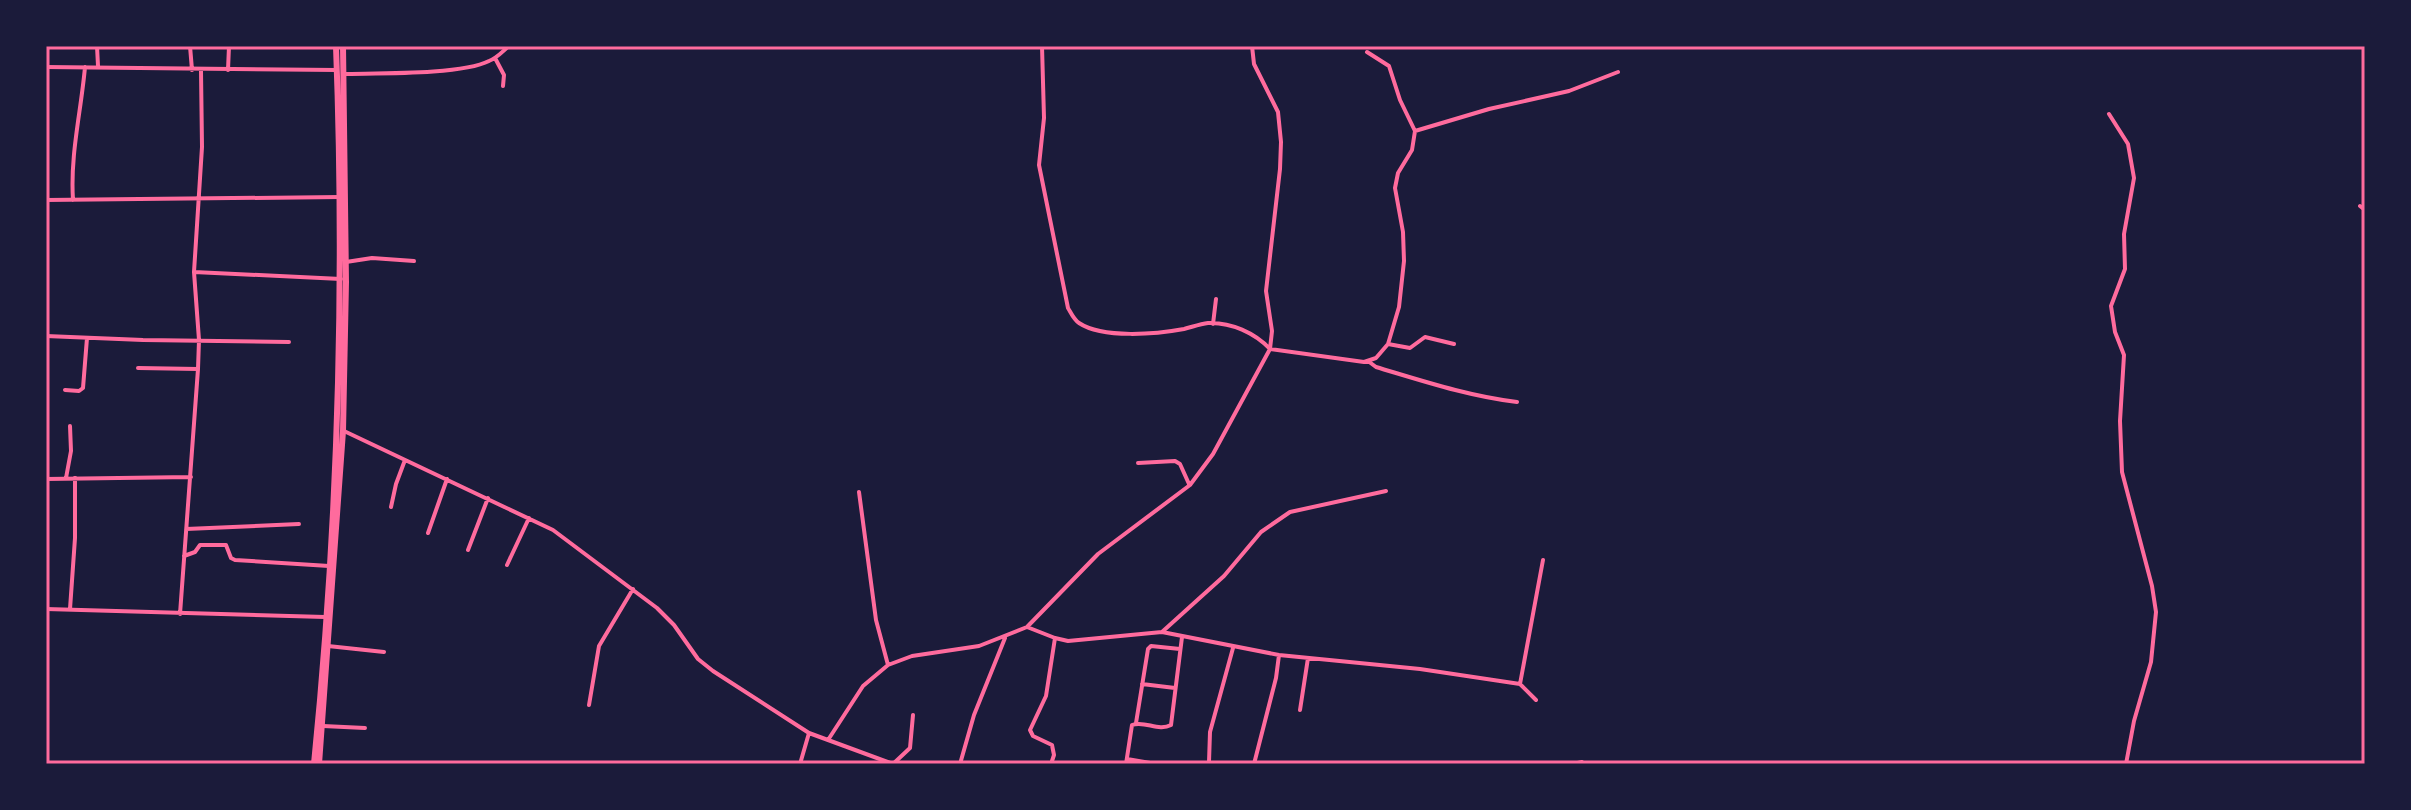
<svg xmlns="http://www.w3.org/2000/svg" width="2411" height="810" viewBox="0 0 2411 810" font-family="'Alegreya Sans',sans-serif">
	<rect width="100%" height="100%" fill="#1b1b3a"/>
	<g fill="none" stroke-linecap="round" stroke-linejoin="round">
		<path stroke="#ff6b9d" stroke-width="4" d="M 97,46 L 98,66
			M 190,46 L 192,70
			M 1252,46 L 1254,64 L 1278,112 L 1281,142 L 1280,169 L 1266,291 L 1272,331 L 1270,349 L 1364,362 L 1376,358 L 1388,344 L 1399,307 L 1404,261 L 1403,232 L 1395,188 L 1398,173 L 1412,150 L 1415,131 L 1400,100 L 1389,66 L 1367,52
			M 495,58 L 504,75 L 503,86
			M 46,67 L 337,70
			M 228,70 L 229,46
			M 343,74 C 377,73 461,75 489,61 C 497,58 503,51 509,46
			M 2109,114 L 2128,144 L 2134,178 L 2124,234 L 2125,269 L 2111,306 L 2115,332 L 2124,355 L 2120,421 L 2122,472 L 2152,586 L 2156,612 L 2151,662 L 2134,721 L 2126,764
			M 1415,131 L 1489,109 L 1569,91 L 1618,72
			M 46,200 L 340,197
			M 73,200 C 70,155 81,112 85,67
			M 2360,206 L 2365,210
			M 346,262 L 372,258 L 414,261
			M 194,272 L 202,147 L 201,71
			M 1213,324 L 1216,299
			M 46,336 L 143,340 L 289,342
			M 1388,344 L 1410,348 L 1425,337 L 1454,344
			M 1368,361 L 1376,367 C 1423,381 1468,396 1517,402
			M 138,368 L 198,369
			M 65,390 L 79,391 L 83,388 L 87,338
			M 344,431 L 553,530 L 657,608 L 674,625 L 698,659 L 713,671 L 809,733 L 893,764 L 910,748 L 913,715
			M 1138,463 L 1175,461 L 1180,464 L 1189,484
			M 66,478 L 71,451 L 70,426
			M 46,479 L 191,477
			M 859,492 L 876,620 L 888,665
			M 391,507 L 396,484 L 405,460
			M 186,529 L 299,524
			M 428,533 L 447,479
			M 468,550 L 488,498
			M 184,556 L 195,552 L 200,545 L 226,545 L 231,558 L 235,560 L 329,566
			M 507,565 L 529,518
			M 46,609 L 325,617
			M 70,609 L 75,538 L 75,478
			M 180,614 L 198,369 L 199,340 L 194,272 L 341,279
			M 1027,627 L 1055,638 L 1068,641 L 1162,632 L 1279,655 L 1420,669 L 1520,684 L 1536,700
			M 1162,632 L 1224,576 L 1261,532 L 1290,512 L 1386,491
			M 328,646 L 384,652
			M 1142,684 L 1175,688
			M 1520,684 L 1543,560
			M 589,705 L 599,646 L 633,589
			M 1300,710 L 1308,658
			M 1136,723 L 1148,649 L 1151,646 L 1180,649
			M 323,726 L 365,728
			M 828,740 L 863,686 L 888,665 L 912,656 L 979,646 L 1027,627 L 1098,554 L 1190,485 L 1213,454 L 1270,349 C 1255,333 1231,322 1208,323 C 1200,324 1192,327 1184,329 C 1157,334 1103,339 1079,323 C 1074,320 1071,313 1068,308 L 1039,165 L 1044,118 L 1042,46
			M 1127,759 L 1156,764
			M 1209,762 L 1210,732 L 1233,648
			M 800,764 L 809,733
			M 960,764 L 974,715 L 1005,638
			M 1051,764 L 1054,755 L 1052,745 L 1033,736 L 1030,730 L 1046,696 L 1055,638
			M 1126,764 L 1132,725 C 1145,720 1158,732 1171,725 L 1182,637
			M 1254,764 L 1276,678 L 1279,655
			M 1573,764 L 1582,762"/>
		<path stroke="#ff6b9d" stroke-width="6" d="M 314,764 C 338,525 345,286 336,46
			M 319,764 L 343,431 L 346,282 L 343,46"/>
	</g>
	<rect width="2411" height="810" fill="none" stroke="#1b1b3a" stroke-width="96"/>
	<rect x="48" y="48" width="2315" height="714" fill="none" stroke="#ff6b9d" stroke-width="3"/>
</svg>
